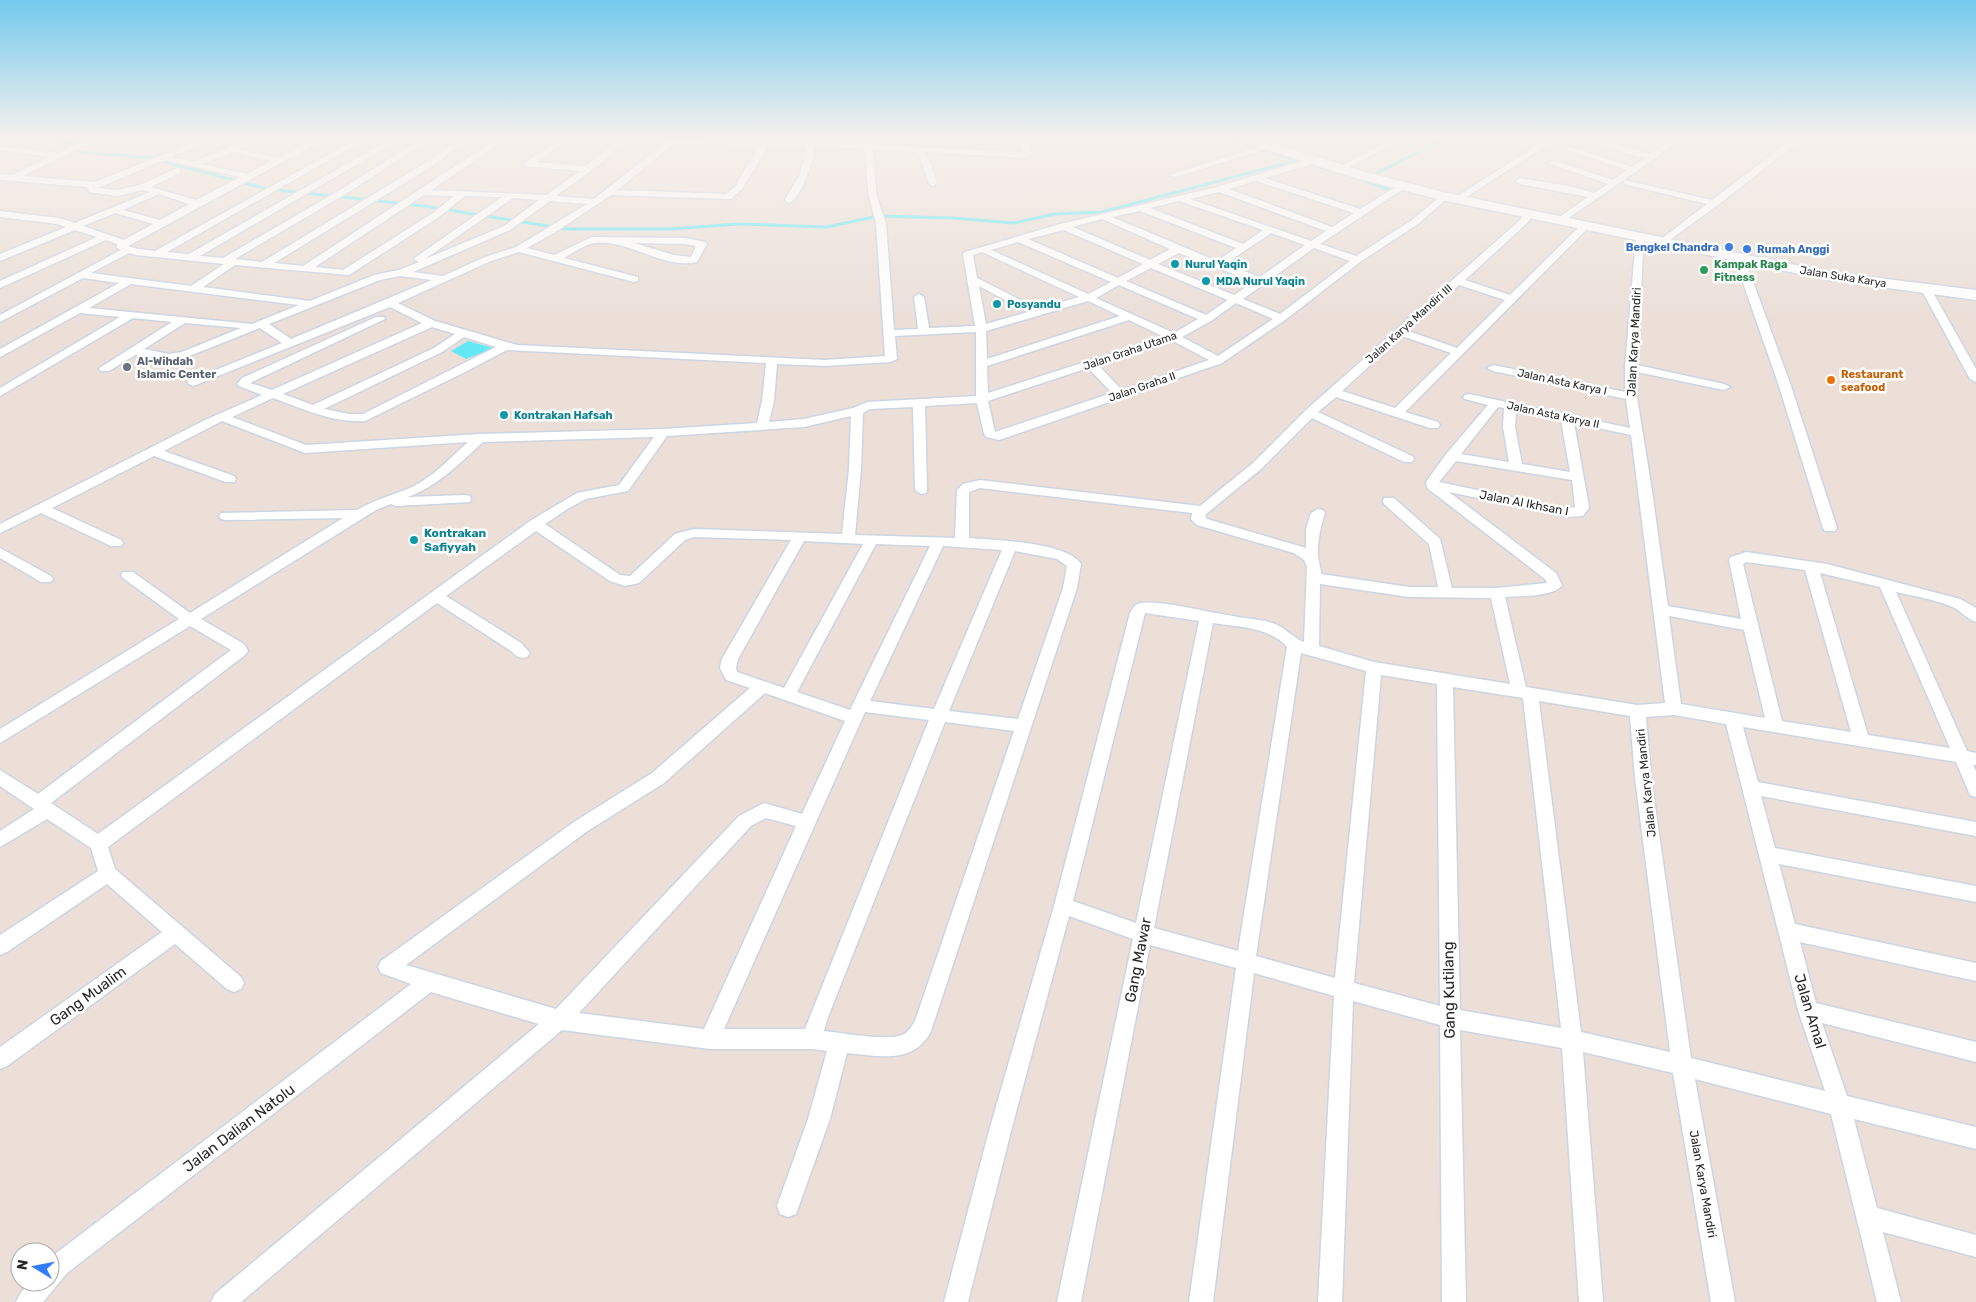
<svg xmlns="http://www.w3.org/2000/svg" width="1976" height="1302" viewBox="0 0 1976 1302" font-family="Rubik,sans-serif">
	<rect width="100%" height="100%" fill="#ebdfd8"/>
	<path fill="#63e9f5" d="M 468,341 L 493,348 L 466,359 L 451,351 Z"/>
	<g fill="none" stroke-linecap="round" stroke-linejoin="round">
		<path stroke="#63e9f5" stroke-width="3" d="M 40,138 L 76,143
			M 1236,142 L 1298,160
			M 79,152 L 153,158
			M 165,162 L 264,188
			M 1306,163 L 1363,180
			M 278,190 L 424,206 L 566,229 L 669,229 L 739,224 L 827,227 L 878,216 L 953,218 L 1014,223 L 1055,214 L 1102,212 L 1298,160
			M 1398,193 L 1363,180 L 1446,138"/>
		<defs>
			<path id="street" d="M 90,138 L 100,138 L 23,176 L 95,182 L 205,138 L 216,138 L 172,157 L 192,162 L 251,138 L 284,138 L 310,141 L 317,138 L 327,138 L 128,246 L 138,249 L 155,251 L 358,138 L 368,138 L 167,252 L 189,254 L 392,138 L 402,138 L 200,256 L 223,258 L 338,191 L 423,138 L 433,138 L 344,195 L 235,259 L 262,262 L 425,163 L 460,138 L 469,138 L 431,167 L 274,263 L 303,266 L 498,138 L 508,138 L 431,190 L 546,195 L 580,171 L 526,166 L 526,162 L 553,144 L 557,146 L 556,148 L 537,162 L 586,166 L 618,138 L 864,144 L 863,138 L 871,138 L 872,145 L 1023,152 L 1019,138 L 1027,138 L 1032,153 L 1025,158 L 926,152 L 937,183 L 933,186 L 929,183 L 918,152 L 872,150 L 877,197 L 886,223 L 894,330 L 918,329 L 914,297 L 919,294 L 924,297 L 929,328 L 975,326 L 963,254 L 965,252 L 1060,224 L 1217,187 L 1316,157 L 1320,160 L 1319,162 L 1265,178 L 1360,209 L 1399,185 L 1406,187 L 1320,244 L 1356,256 L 1412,220 L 1443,194 L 1446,193 L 1450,196 L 1418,224 L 1360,262 L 1285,320 L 1222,363 L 999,440 L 986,437 L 984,434 L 977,403 L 925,406 L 927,490 L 926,493 L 921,494 L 915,490 L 913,407 L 870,409 L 863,413 L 861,469 L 855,535 L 955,538 L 957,490 L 963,484 L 980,480 L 1200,506 L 1253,463 L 1306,410 L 1519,221 L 1526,212 L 1532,212 L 1534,214 L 1525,225 L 1465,280 L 1510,295 L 1583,223 L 1589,223 L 1589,227 L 1405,412 L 1438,422 L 1440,425 L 1438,428 L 1430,428 L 1336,397 L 1318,412 L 1412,456 L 1414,459 L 1412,462 L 1404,462 L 1312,418 L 1261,469 L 1205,515 L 1207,519 L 1306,548 L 1306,529 L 1311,513 L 1318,509 L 1323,510 L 1325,513 C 1320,528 1316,547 1319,562 C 1320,567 1321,569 1321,574 L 1409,587 L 1438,587 L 1429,544 L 1384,504 L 1383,501 L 1384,498 L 1394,498 L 1440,539 L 1452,588 L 1497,588 L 1547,583 L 1545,579 L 1427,488 L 1426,482 L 1447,453 L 1488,405 L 1465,399 L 1463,397 L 1465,395 L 1469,394 L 1630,428 L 1626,399 L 1493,371 L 1487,368 L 1493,365 L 1625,392 L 1625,367 L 1636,237 L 1638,235 L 1644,235 L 1637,365 L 1724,384 L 1730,387 L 1724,390 L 1637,372 L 1637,397 L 1652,491 L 1668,606 L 1741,619 L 1729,560 L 1731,557 L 1746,552 L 1827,564 L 1960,599 L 1976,608 L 1976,622 C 1966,619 1960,609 1950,606 C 1933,599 1914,596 1896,592 L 1967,751 L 1976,753 L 1976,765 L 1973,765 L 1976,771 L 1976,797 L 1970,795 L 1956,762 L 1743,727 L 1758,782 L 1976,822 L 1976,836 L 1761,796 L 1775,848 L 1976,886 L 1976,902 L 1779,864 L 1795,924 L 1976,963 L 1976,981 L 1800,942 L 1816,1003 L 1976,1042 L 1976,1062 L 1822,1023 L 1847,1096 L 1976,1127 L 1976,1149 L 1854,1119 L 1877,1208 L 1976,1235 L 1976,1257 L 1883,1232 L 1901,1302 L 1877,1302 L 1831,1114 L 1695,1079 L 1735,1302 L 1711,1302 L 1673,1073 L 1583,1052 L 1603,1302 L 1579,1302 L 1562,1048 L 1460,1030 L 1466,1302 L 1442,1302 L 1440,1025 L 1353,1001 L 1342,1302 L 1318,1302 L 1334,996 L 1254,973 L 1213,1302 L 1189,1302 L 1236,968 L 1150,945 L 1081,1302 L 1057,1302 L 1133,939 L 1069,916 L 1011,1131 L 968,1302 L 944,1302 L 989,1131 L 1054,906 L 1130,613 C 1133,608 1135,604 1141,603 C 1161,600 1210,613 1233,616 C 1246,619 1262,619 1275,624 C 1285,628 1298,641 1304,642 L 1307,567 L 1304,560 L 1294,553 L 1197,525 L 1191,519 L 1192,513 L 980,488 L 969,492 L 969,538 C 994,540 1067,542 1081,564 L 1077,588 L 931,1031 C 914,1065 878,1056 847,1053 L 830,1119 L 796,1214 L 788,1217 L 780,1214 L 777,1206 L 808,1119 L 827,1051 L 812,1049 L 710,1049 L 562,1030 L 241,1302 L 211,1302 L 215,1294 L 539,1024 L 431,992 L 67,1273 L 43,1302 L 16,1302 L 20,1294 L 30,1282 L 50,1282 L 51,1257 L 411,984 L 381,973 L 378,967 L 381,961 L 574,822 L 652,773 L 750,688 L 726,680 L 720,668 L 722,659 L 791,540 L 694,537 L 685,540 L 639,583 L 625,586 L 610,581 L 536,531 L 446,596 L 521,643 L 530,653 L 527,657 C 519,659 516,656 511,651 L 437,603 L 108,847 L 115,869 L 241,977 L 244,983 L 241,989 L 234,992 L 227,989 L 175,944 L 7,1066 L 0,1069 L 0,1047 L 162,932 L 107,884 L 7,952 L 0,955 L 0,935 L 98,871 L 91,848 L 47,819 L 0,847 L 0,831 L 34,809 L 0,786 L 0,770 L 38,794 L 231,650 L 190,626 L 0,743 L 0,729 L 179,619 L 123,578 L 121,575 L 123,572 L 133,572 L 190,613 L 343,518 L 226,520 L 221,519 L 219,516 L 221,513 L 357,510 C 375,499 395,495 414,486 C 434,476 451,457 468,442 L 305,453 L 222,421 L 164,451 L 234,476 L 236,479 L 234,482 L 226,482 L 154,456 L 52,508 L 121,540 L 123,543 L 121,546 L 111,546 L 41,513 L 0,533 L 0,524 L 205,420 L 262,395 L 239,386 L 237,384 L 242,378 L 376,317 L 384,317 L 385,319 L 250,383 L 272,390 L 422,323 L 390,307 L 193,386 L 187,383 L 189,381 L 282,343 L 260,328 L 184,358 L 169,360 L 135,355 L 109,371 L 101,371 L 99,369 L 101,367 L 172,322 L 133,318 L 0,396 L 0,388 L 120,317 L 80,313 L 0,357 L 0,349 L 119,283 L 83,278 L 0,322 L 0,315 L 121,250 L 117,248 L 117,244 L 106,240 L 0,288 L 0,281 L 97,237 L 75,230 L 0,261 L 0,254 L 66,227 L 58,224 L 0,217 L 0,211 L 59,218 L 75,223 L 150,192 L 143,190 L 117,196 L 89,192 L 87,187 L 0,180 L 0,174 L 12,175 L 49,157 L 0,150 L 0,146 L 58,153 ZM 261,140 L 264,140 L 303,145 L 278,158 L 239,149 ZM 622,143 L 664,144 L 594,199 L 556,196 L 603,162 ZM 674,144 L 759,145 L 735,187 L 726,194 L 617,190 ZM 768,146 L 807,146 L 800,174 L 785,200 L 789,203 C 803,197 812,160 815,147 L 864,149 L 869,197 L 876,223 L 885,356 L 825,360 L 517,345 L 435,321 L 398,303 L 491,261 L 519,252 L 634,282 L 638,281 L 638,277 L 564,258 C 573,253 585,244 595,243 C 630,239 663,270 697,262 L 707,244 L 705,242 L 685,238 L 592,237 L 554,255 L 527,248 L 554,233 L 611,195 L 731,199 L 742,189 ZM 232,152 L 271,161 L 247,174 L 202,164 ZM 164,160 L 240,177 L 196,200 L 151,187 L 180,173 L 180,169 L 177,168 L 140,185 L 117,190 L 98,188 ZM 1256,181 L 1354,213 L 1332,227 L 1229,189 ZM 1219,192 L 1326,231 L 1311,241 L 1190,199 ZM 159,194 L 189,204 L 160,220 L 123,210 ZM 424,195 L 454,196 L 433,213 L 343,270 L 315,267 ZM 465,196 L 502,197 L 416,257 L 414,259 L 419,262 L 399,270 L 374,275 L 310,301 L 203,287 L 235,265 L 349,275 L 439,217 ZM 513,198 L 539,200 L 504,226 L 425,259 ZM 550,201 L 587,204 L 516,247 L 485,257 L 443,276 L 413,272 L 510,230 ZM 1179,201 L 1263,230 L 1243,244 L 1150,208 ZM 1140,211 L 1236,248 L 1217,261 L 1112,217 ZM 115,213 L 153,224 L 124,240 L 83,226 ZM 1102,219 L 1170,249 L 1150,260 L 1073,227 ZM 1064,230 L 1143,264 L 1118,278 L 1028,239 ZM 1271,233 L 1305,245 L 1260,277 L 1225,264 ZM 1018,242 L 1111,282 L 1088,294 L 991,250 ZM 634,243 L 685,244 L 696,246 L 691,257 L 674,255 ZM 1314,248 L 1350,261 L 1280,314 L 1243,299 ZM 982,252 L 1079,297 L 1038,309 L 977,278 L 973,255 ZM 129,253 L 136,255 L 224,264 L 191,286 L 91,273 ZM 1179,253 L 1254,282 L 1234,295 L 1158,264 ZM 1151,268 L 1228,300 L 1206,315 L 1126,281 ZM 400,276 L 432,280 L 291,339 L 269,324 L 380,280 ZM 131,284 L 299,305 L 252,324 L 89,308 ZM 1119,285 L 1198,319 L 1174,333 L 1096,298 ZM 1459,285 L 1505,300 L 1457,348 L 1408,331 ZM 979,286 L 1028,312 L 986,324 ZM 1088,301 L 1120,316 L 987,359 L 986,331 ZM 1236,303 L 1273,319 L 1218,356 L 1182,337 L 1211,321 ZM 1129,320 L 1164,337 L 988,393 L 987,366 ZM 185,323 L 241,328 L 182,352 L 169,354 L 144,349 ZM 432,327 L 455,334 L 434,348 L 313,405 L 283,394 ZM 976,332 L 976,396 L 868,402 L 853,408 L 804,419 L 769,422 L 774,401 L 777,364 L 825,366 L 891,362 L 897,359 L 895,336 ZM 1402,336 L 1451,353 L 1395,408 L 1342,391 ZM 464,337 L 496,347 L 363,414 L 349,414 L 324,409 L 442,352 ZM 1173,341 L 1209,360 L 1122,390 L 1098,365 ZM 507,350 L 766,363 L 762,401 L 757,423 L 663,429 L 480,434 L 306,445 L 232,417 L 273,398 C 304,409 332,423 365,421 L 463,373 ZM 1088,368 L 1112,393 L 995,432 L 988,401 ZM 1498,407 L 1504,408 L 1503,427 L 1509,462 L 1461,454 ZM 1516,411 L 1561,420 L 1570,472 L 1522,464 L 1515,427 ZM 851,416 L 849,469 L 842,534 L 694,529 L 675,534 L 630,576 L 620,575 L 545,524 L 569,508 L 586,499 L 628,491 L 667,436 L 804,427 ZM 1574,423 L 1631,435 L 1665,703 L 1637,705 L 1526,687 L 1505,597 C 1519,596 1555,597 1562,585 L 1556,573 L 1449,492 L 1567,517 L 1583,516 L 1589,508 L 1588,501 ZM 654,437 L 619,485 L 577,493 L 530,521 L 98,834 L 51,803 L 245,655 L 248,651 L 244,644 L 201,619 L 376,510 L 391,504 L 396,506 L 470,502 L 471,499 L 470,496 L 465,495 L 408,497 C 438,486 460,463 483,442 ZM 1456,461 L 1572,480 L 1575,507 L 1567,509 L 1439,482 ZM 804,541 L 863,544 L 784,688 L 737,672 L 736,668 L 738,659 ZM 876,544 L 930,546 L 850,710 L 797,692 ZM 943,546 L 1002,550 L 934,709 L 870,701 ZM 1015,551 L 1057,559 L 1067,566 L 1063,588 L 1018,719 L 949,711 ZM 1746,562 L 1805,570 L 1851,732 L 1782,721 L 1743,564 ZM 1820,573 L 1880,587 L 1950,748 L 1868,735 ZM 1320,584 L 1409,597 L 1491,598 L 1510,684 L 1374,662 L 1319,646 ZM 1145,613 L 1199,621 L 1136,923 L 1073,901 ZM 1669,616 L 1744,630 L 1765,718 L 1681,704 ZM 1213,623 C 1238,627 1270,627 1287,647 L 1238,951 L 1154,928 ZM 1301,653 L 1366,671 L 1335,978 L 1256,956 ZM 1381,675 L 1437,684 L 1440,1006 L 1354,983 ZM 1453,687 L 1523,698 L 1561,1028 L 1460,1010 ZM 765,693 L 845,721 L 802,814 L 764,803 L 739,816 L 556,1009 L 406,965 L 586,832 L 664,783 ZM 1539,701 L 1630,716 L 1635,778 L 1670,1052 L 1581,1032 ZM 865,712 L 929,720 L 805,1029 L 724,1029 ZM 1674,715 L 1726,724 L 1798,1010 L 1825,1091 L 1691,1058 L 1651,778 L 1646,717 ZM 945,722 L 1014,731 L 915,1021 C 912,1026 908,1033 902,1035 C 887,1041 842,1033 824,1031 L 828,1017 ZM 766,818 L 796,826 L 704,1029 L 579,1013 L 751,826 Z
				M 1394,138 L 1404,138 L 1344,170 L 1337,168 Z
				M 1548,138 L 1558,138 L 1460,201 L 1454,201 L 1453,199 Z
				M 1584,138 L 1593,138 L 1650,154 L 1660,147 L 1635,138 L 1647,138 L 1665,144 L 1674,138 L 1683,138 L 1624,180 L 1712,200 L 1794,138 L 1803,138 L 1718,205 L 1664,244 L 1661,243 L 1661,239 L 1707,204 L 1624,184 L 1624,180 L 1561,223 L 1556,220 L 1558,218 L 1588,197 L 1520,184 L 1516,181 L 1520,178 L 1569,186 L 1594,193 L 1608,184 L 1548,163 L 1555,161 L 1613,180 L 1627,170 L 1564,149 L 1571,147 L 1632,167 L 1645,158 L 1584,141 Z
				M 1268,144 L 1275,146 L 1176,177 L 1169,175 Z
				M 1739,254 L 1744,257 L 1790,383 L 1837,528 L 1835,531 L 1825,531 L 1823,528 L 1778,383 L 1734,257 Z
				M 1926,286 L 1931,289 L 1976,369 L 1976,382 L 1970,379 L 1921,289 Z
				M 0,548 L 51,576 L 53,579 L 51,582 L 41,582 L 0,558 Z"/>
			<path id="secondary" d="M 1239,138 L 1257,138 L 1362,171 L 1443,192 L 1829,272 L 1976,290 L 1976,300 L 1829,280 L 1442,200 L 1352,177 L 1241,141 Z"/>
		</defs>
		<use href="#street" stroke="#cdd5e2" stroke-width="3"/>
		<use href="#secondary" stroke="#cdd5e2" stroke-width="3"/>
		<use href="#street" fill="#fff" fill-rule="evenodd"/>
		<use href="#secondary" fill="#fff" fill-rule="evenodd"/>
	</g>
	<linearGradient id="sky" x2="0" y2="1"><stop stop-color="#73c9ed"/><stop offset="0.43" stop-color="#f6f1ed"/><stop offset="1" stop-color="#f6f1ed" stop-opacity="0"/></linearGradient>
	<rect width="1976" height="320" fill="url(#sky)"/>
	<g fill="#3f7fe0" stroke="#fff" stroke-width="2">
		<circle cx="1729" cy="247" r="5"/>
		<circle cx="1747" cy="249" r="5"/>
	</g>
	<g fill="#0f9aa8" stroke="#fff" stroke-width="2">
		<circle cx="1175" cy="264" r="5"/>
		<circle cx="1206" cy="281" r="5"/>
		<circle cx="997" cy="304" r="5"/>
		<circle cx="504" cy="415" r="5"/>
		<circle cx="414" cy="540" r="5"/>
	</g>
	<circle fill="#2e9e5b" stroke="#fff" stroke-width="2" cx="1704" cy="270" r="5"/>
	<circle fill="#6b7280" stroke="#fff" stroke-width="2" cx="127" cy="367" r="5"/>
	<circle fill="#e8710a" stroke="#fff" stroke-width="2" cx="1831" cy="380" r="5"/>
	<g text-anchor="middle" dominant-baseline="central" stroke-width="5" stroke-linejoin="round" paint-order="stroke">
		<g font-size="11" font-weight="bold" fill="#366cbe" stroke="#fff" text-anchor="end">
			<text x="1719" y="247">Bengkel Chandra</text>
			<text x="1757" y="249" text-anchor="start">Rumah Anggi</text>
		</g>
		<g font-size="11" font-weight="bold" fill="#0d838f" stroke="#fff" text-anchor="start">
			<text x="1185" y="264">Nurul Yaqin</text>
			<text x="1216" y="281">MDA Nurul Yaqin</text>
			<text x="1007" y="304">Posyandu</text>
			<text x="514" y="415">Kontrakan Hafsah</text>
		</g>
		<g font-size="11" font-weight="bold" fill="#27864d" stroke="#fff" text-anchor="start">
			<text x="1714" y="264">Kampak Raga<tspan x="1714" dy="13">Fitness</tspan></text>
		</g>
		<g font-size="11" fill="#282828" stroke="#fff">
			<text transform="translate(1843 277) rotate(9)">Jalan Suka Karya</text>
			<text transform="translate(1409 324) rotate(-42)">Jalan Karya Mandiri III</text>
			<text transform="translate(1130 351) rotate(-19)">Jalan Graha Utama</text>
			<text transform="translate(1562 382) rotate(12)">Jalan Asta Karya I</text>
			<text transform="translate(1142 387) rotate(-19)">Jalan Graha II</text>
			<text transform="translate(1553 415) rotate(12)">Jalan Asta Karya II</text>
		</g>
		<g font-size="11" font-weight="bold" fill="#5b616d" stroke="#fff" text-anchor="start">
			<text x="137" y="361">Al-Wihdah<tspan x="137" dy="13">Islamic Center</tspan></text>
		</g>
		<g font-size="11" font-weight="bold" fill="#c56008" stroke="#fff" text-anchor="start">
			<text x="1841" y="374">Restaurant<tspan x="1841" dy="13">seafood</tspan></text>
		</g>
		<g font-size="12" fill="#282828" stroke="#fff">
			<text transform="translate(1634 342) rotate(-87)">Jalan Karya Mandiri</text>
			<text transform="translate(1524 503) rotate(11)">Jalan Al Ikhsan I</text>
			<text transform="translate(1646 783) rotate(-96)">Jalan Karya Mandiri</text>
			<text transform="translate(1703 1184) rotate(80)">Jalan Karya Mandiri</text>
		</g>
		<g font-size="12" font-weight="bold" fill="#0d838f" stroke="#fff" text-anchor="start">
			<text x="424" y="533">Kontrakan<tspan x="424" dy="14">Safiyyah</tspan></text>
		</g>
		<g font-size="15" fill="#282828" stroke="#fff">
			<text transform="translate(1138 960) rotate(-79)">Gang Mawar</text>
			<text transform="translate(1449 990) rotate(-91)">Gang Kutilang</text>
			<text transform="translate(88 996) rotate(-36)">Gang Mualim</text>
			<text transform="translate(1810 1011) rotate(73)">Jalan Amal</text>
			<text transform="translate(239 1128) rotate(-37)">Jalan Dalian Natolu</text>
		</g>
	</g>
	<g transform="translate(35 1267) rotate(280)"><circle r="24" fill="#ffffff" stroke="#a9a9a9"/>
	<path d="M0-4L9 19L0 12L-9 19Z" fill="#317dff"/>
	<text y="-8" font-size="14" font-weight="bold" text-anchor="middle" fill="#282828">N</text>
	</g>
</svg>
